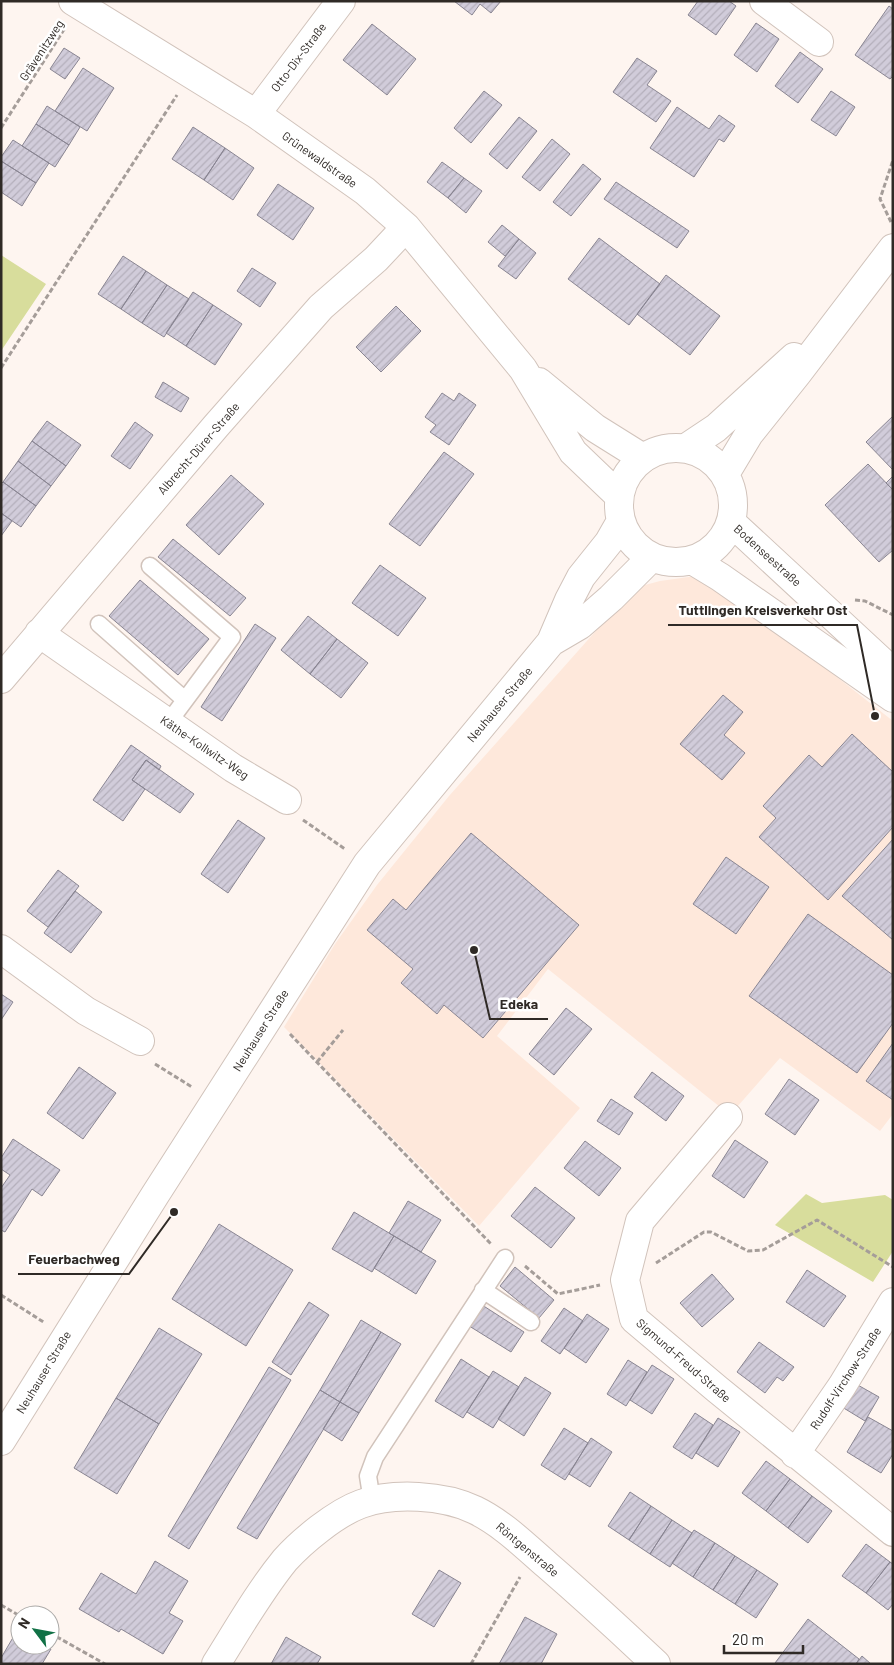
<svg xmlns="http://www.w3.org/2000/svg" width="894" height="1665" viewBox="0 0 894 1665" font-family="Barlow,sans-serif">
	<defs>
		<pattern id="building-hatch" width="6" height="6" patternUnits="userSpaceOnUse" patternTransform="scale(1.25)"><rect width="6" height="6" fill="#d1ccda"/><path d="M-1 1l2-2M0 6l6-6M5 7l2-2" fill="none" stroke="#b4afbb"/></pattern>
	</defs>
	<rect width="100%" height="100%" fill="#fef5f0"/>
	<path fill="#fee8db" d="M 696,576 L 777,630 L 893,721 L 893,1114 L 880,1131 L 780,1058 L 730,1115 L 548,969 L 497,1036 L 580,1108 L 479,1226 L 284,1027 L 335,944 L 377,885 L 449,796 L 634,588 L 660,581 Z"/>
	<path fill="#d8dd9c" d="M 1,255 L 46,284 L 1,351 Z
		M 806,1194 L 822,1203 L 885,1195 L 893,1200 L 893,1251 L 873,1282 L 775,1225 Z"/>
	<path fill="url(#building-hatch)" stroke="#898592" d="M 454,1 L 501,1 L 491,13 L 480,4 L 472,15 Z
		M 698,1 L 729,1 L 736,6 L 716,35 L 688,15 Z
		M 889,6 L 893,9 L 893,76 L 890,79 L 855,55 Z
		M 756,23 L 779,39 L 757,72 L 734,55 Z
		M 372,24 L 416,59 L 387,95 L 343,60 Z
		M 64,48 L 80,58 L 65,79 L 50,69 Z
		M 800,52 L 823,69 L 798,103 L 775,86 Z
		M 637,58 L 657,71 L 647,85 L 671,101 L 656,122 L 613,92 Z
		M 83,68 L 114,88 L 87,131 L 55,111 Z
		M 484,91 L 502,105 L 471,143 L 454,128 Z
		M 831,91 L 855,107 L 836,136 L 811,120 Z
		M 47,106 L 80,127 L 69,145 L 36,124 Z
		M 677,107 L 709,129 L 719,115 L 735,126 L 724,142 L 719,139 L 694,177 L 650,148 Z
		M 519,117 L 537,131 L 507,169 L 489,154 Z
		M 36,124 L 69,145 L 55,167 L 22,146 Z
		M 193,127 L 225,148 L 204,180 L 172,159 Z
		M 552,139 L 570,154 L 540,191 L 522,177 Z
		M 13,140 L 49,163 L 36,183 L 1,161 L 1,157 Z
		M 225,148 L 254,168 L 233,200 L 204,180 Z
		M 1,161 L 36,183 L 22,206 L 1,192 Z
		M 442,162 L 464,178 L 448,198 L 427,182 Z
		M 583,164 L 601,179 L 571,216 L 553,202 Z
		M 464,178 L 482,191 L 466,213 L 448,198 Z
		M 616,182 L 689,231 L 677,248 L 604,199 Z
		M 278,184 L 314,208 L 293,240 L 257,215 Z
		M 502,225 L 519,239 L 505,256 L 488,242 Z
		M 599,238 L 660,284 L 629,325 L 568,279 Z
		M 519,239 L 536,253 L 516,279 L 498,266 Z
		M 123,256 L 146,271 L 121,309 L 98,294 Z
		M 252,268 L 276,283 L 260,307 L 237,291 Z
		M 146,271 L 167,285 L 142,323 L 121,309 Z
		M 666,275 L 720,316 L 690,355 L 637,314 Z
		M 167,285 L 189,299 L 164,337 L 142,323 Z
		M 193,292 L 213,305 L 186,346 L 166,333 Z
		M 213,305 L 242,324 L 215,365 L 186,346 Z
		M 396,306 L 421,331 L 381,372 L 356,347 Z
		M 163,382 L 189,398 L 181,412 L 155,397 Z
		M 442,393 L 454,401 L 459,393 L 476,405 L 449,445 L 430,432 L 436,425 L 425,417 Z
		M 893,416 L 893,470 L 866,442 Z
		M 47,421 L 81,445 L 66,466 L 32,441 Z
		M 135,422 L 153,435 L 130,469 L 111,456 Z
		M 32,441 L 66,466 L 51,486 L 18,461 Z
		M 444,452 L 474,474 L 420,546 L 389,524 Z
		M 18,461 L 51,486 L 36,506 L 3,482 Z
		M 868,464 L 893,490 L 893,550 L 879,562 L 825,505 Z
		M 231,475 L 264,504 L 219,555 L 186,525 Z
		M 893,476 L 893,490 L 886,483 Z
		M 3,482 L 36,506 L 21,527 L 1,513 L 1,484 Z
		M 1,513 L 12,521 L 1,536 Z
		M 173,539 L 246,598 L 230,616 L 158,557 Z
		M 380,565 L 426,598 L 398,636 L 352,603 Z
		M 140,580 L 209,639 L 178,675 L 109,616 Z
		M 308,616 L 337,639 L 310,674 L 281,650 Z
		M 255,624 L 276,638 L 222,721 L 201,707 Z
		M 337,639 L 368,663 L 341,698 L 310,674 Z
		M 723,695 L 743,712 L 724,735 L 745,753 L 722,780 L 680,744 Z
		M 852,734 L 893,772 L 893,827 L 828,900 L 759,837 L 776,818 L 763,806 L 809,755 L 822,767 Z
		M 131,745 L 161,766 L 159,770 L 146,760 L 132,780 L 145,789 L 123,821 L 93,800 Z
		M 146,760 L 194,794 L 180,813 L 132,780 Z
		M 238,820 L 265,838 L 228,893 L 201,874 Z
		M 471,833 L 579,925 L 483,1038 L 444,1005 L 437,1014 L 401,983 L 413,969 L 367,930 L 393,899 L 406,910 Z
		M 893,839 L 893,940 L 842,896 Z
		M 726,857 L 769,887 L 736,934 L 693,904 Z
		M 58,870 L 79,886 L 48,927 L 27,911 Z
		M 75,891 L 102,912 L 71,953 L 44,933 Z
		M 808,914 L 893,975 L 893,1023 L 857,1073 L 749,996 Z
		M 1,994 L 13,1002 L 1,1020 Z
		M 566,1008 L 592,1029 L 554,1075 L 529,1054 Z
		M 893,1043 L 893,1100 L 866,1081 Z
		M 79,1067 L 116,1093 L 83,1139 L 47,1113 Z
		M 652,1072 L 684,1096 L 666,1121 L 634,1097 Z
		M 789,1079 L 819,1100 L 795,1135 L 765,1114 Z
		M 611,1099 L 633,1113 L 619,1135 L 597,1121 Z
		M 13,1139 L 60,1170 L 42,1196 L 32,1189 L 5,1232 L 1,1230 L 1,1188 L 10,1175 L 1,1169 L 1,1158 Z
		M 735,1140 L 768,1162 L 744,1198 L 712,1176 Z
		M 585,1141 L 621,1168 L 599,1196 L 564,1168 Z
		M 535,1187 L 575,1218 L 551,1248 L 511,1216 Z
		M 408,1201 L 441,1220 L 421,1252 L 389,1233 Z
		M 354,1212 L 394,1236 L 372,1272 L 332,1249 Z
		M 219,1224 L 293,1270 L 246,1346 L 172,1299 Z
		M 394,1236 L 436,1261 L 416,1294 L 374,1268 Z
		M 515,1267 L 554,1300 L 539,1318 L 500,1286 Z
		M 807,1270 L 846,1296 L 824,1327 L 786,1302 Z
		M 712,1274 L 734,1299 L 702,1327 L 680,1303 Z
		M 309,1302 L 329,1315 L 291,1375 L 272,1362 Z
		M 479,1303 L 524,1332 L 511,1352 L 466,1324 Z
		M 564,1308 L 583,1321 L 560,1354 L 541,1341 Z
		M 587,1314 L 609,1329 L 586,1363 L 564,1348 Z
		M 361,1320 L 381,1332 L 340,1402 L 320,1390 Z
		M 159,1328 L 202,1354 L 159,1424 L 116,1398 Z
		M 381,1332 L 401,1344 L 359,1413 L 340,1402 Z
		M 759,1342 L 794,1367 L 783,1381 L 777,1377 L 765,1393 L 737,1372 Z
		M 461,1359 L 489,1377 L 463,1418 L 435,1401 Z
		M 628,1360 L 647,1372 L 626,1406 L 607,1394 Z
		M 652,1365 L 674,1379 L 652,1414 L 630,1400 Z
		M 269,1367 L 291,1380 L 189,1549 L 168,1536 Z
		M 493,1371 L 519,1387 L 493,1428 L 467,1412 Z
		M 525,1377 L 551,1393 L 524,1436 L 498,1419 Z
		M 856,1384 L 879,1397 L 865,1421 L 842,1407 Z
		M 320,1390 L 340,1402 L 257,1539 L 237,1528 Z
		M 116,1398 L 159,1424 L 117,1494 L 74,1468 Z
		M 340,1402 L 359,1413 L 342,1441 L 323,1429 Z
		M 695,1413 L 713,1425 L 692,1459 L 673,1447 Z
		M 868,1417 L 893,1431 L 893,1454 L 881,1473 L 847,1452 Z
		M 718,1418 L 740,1432 L 718,1467 L 696,1453 Z
		M 564,1428 L 588,1443 L 565,1480 L 541,1465 Z
		M 591,1438 L 612,1452 L 590,1487 L 569,1474 Z
		M 766,1461 L 790,1479 L 766,1511 L 742,1493 Z
		M 790,1479 L 812,1496 L 788,1528 L 766,1511 Z
		M 630,1492 L 651,1506 L 629,1540 L 608,1526 Z
		M 812,1496 L 832,1511 L 808,1543 L 788,1528 Z
		M 651,1506 L 672,1520 L 650,1554 L 629,1540 Z
		M 672,1520 L 692,1533 L 670,1567 L 650,1554 Z
		M 694,1530 L 715,1543 L 693,1577 L 672,1563 Z
		M 715,1543 L 735,1556 L 713,1590 L 693,1577 Z
		M 866,1544 L 890,1562 L 866,1593 L 842,1576 Z
		M 735,1556 L 757,1570 L 735,1604 L 713,1590 Z
		M 155,1561 L 188,1581 L 169,1613 L 183,1621 L 163,1654 L 121,1629 L 119,1632 L 79,1609 L 101,1573 L 136,1594 Z
		M 890,1562 L 893,1564 L 893,1604 L 888,1610 L 866,1593 Z
		M 439,1570 L 461,1583 L 434,1627 L 412,1614 Z
		M 757,1570 L 778,1584 L 756,1618 L 735,1604 Z
		M 525,1617 L 557,1634 L 541,1664 L 499,1664 Z
		M 808,1619 L 859,1659 L 856,1664 L 775,1663 Z
		M 18,1629 L 20,1630 L 20,1645 L 45,1645 L 51,1649 L 42,1664 L 1,1664 L 1,1658 Z
		M 286,1637 L 321,1657 L 317,1664 L 271,1664 Z
		M 862,1656 L 871,1664 L 856,1664 Z"/>
	<g fill="none" stroke-linecap="round" stroke-linejoin="round">
		<defs>
			<path id="service" d="M 150,566 L 232,637 L 168,723
				M 99,624 L 185,700
				M 483,1290 L 531,1322
				M 372,1501 L 368,1476 L 375,1457 L 505,1258"/>
			<path id="minor" d="M 73,1 L 256,114 L 365,191 L 406,227 L 523,369 L 573,452 L 619,496
				M 764,1 L 819,42
				M 256,114 L 341,1
				M 539,382 L 595,428 L 643,458
				M 39,633 L 233,768 L 287,800
				M 1,679 L 216,426 L 321,307 L 376,259 L 406,227
				M 1,949 L 86,1011 L 140,1041
				M 728,1117 L 640,1221 L 625,1280 L 634,1319 L 717,1389 L 893,1532
				M 795,1454 L 842,1386 L 893,1302
				M 216,1664 C 238,1629 259,1592 285,1560 C 302,1541 336,1513 361,1504 C 393,1492 444,1495 475,1510 C 502,1523 524,1545 547,1565 C 584,1597 620,1630 656,1664"/>
			<path id="tertiary" d="M619 505a57 57 0 1 1 114 0a57 57 0 1 1-114 0Z
				M 686,448 L 716,428 L 794,357
				M 725,474 L 749,434 L 797,374 L 893,248
				M 731,522 L 893,672
				M 692,560 L 720,577 L 893,698
				M 551,642 L 569,600 L 581,577 L 609,542 L 621,521
				M 1,1441 L 155,1195 L 367,864 L 551,642 L 580,625 L 611,598 L 652,557"/>
		</defs>
		<use href="#service" stroke="#d1c3bb" stroke-width="19"/>
		<use href="#minor" stroke="#d1c3bb" stroke-width="30"/>
		<use href="#tertiary" stroke="#d1c3bb" stroke-width="30"/>
		<path stroke="#a59d99" stroke-width="3" stroke-dasharray="5 2.5" stroke-linecap="butt" d="M 1,128 L 65,28
			M 891,222 L 880,199 L 893,160
			M 1,368 L 177,95
			M 855,600 L 865,601 L 893,615
			M 303,820 L 345,849
			M 290,1034 L 491,1244
			M 317,1062 L 343,1030
			M 155,1064 L 192,1087
			M 656,1263 L 704,1232 L 711,1232 L 748,1251 L 763,1250 L 817,1220 L 893,1267
			M 525,1266 L 558,1294 L 600,1285
			M 1,1295 L 45,1323
			M 1,1605 L 20,1616
			M 50,1633 L 105,1664
			M 471,1664 L 520,1577"/>
		<use href="#service" stroke="#fff" stroke-width="16"/>
		<use href="#minor" stroke="#fff" stroke-width="28"/>
		<use href="#tertiary" stroke="#fff" stroke-width="28"/>
	</g>
	<g text-anchor="middle" dominant-baseline="central" stroke-width="5" stroke-linejoin="round" paint-order="stroke">
		<g font-size="12" fill="#2f2a26" stroke="#fff">
			<text transform="translate(41 50) rotate(-57)">Grävenitzweg</text>
			<text transform="translate(298 57) rotate(-53)">Otto-Dix-Straße</text>
			<text transform="translate(320 159) rotate(35)">Grünewaldstraße</text>
			<text transform="translate(198 448) rotate(-49)">Albrecht-Dürer-Straße</text>
			<text transform="translate(768 555) rotate(42)">Bodenseestraße</text>
			<text transform="translate(499 704) rotate(-50)">Neuhauser Straße</text>
			<text transform="translate(205 747) rotate(34)">Käthe-Kollwitz-Weg</text>
			<text transform="translate(260 1030) rotate(-58)">Neuhauser Straße</text>
			<text transform="translate(684 1360) rotate(41)">Sigmund-Freud-Straße</text>
			<text transform="translate(43 1372) rotate(-59)">Neuhauser Straße</text>
			<text transform="translate(845 1378) rotate(-57)">Rudolf-Virchow-Straße</text>
			<text transform="translate(528 1549) rotate(40)">Röntgenstraße</text>
		</g>
	</g>
	<path fill="none" stroke="#2f2a26" stroke-width="2" d="M875 716L857 625H668M474 950L490 1019H548M174 1212L129 1274H18"/>
	<g fill="#2f2a26" stroke="#fff" stroke-width="2">
		<circle cx="875" cy="716" r="5"/>
		<circle cx="474" cy="950" r="5"/>
		<circle cx="174" cy="1212" r="5"/>
	</g>
	<g font-size="14" text-anchor="middle" font-weight="bold" fill="#2f2a26" stroke="#fff" stroke-width="5" stroke-linejoin="round" paint-order="stroke">
		<text x="763" y="615">Tuttlingen Kreisverkehr Ost</text>
		<text x="519" y="1009">Edeka</text>
		<text x="74" y="1264">Feuerbachweg</text>
	</g>
	<rect width="894" height="1665" fill="none" stroke="#2f2a26" stroke-width="5"/>
	<g transform="translate(35 1630) rotate(302)"><circle r="24" fill="#ffffff" stroke="#acaaa8"/>
	<path d="M0-4L9 19L0 12L-9 19Z" fill="#117146"/>
	<text y="-8" font-size="14" font-weight="bold" text-anchor="middle" fill="#2f2a26">N</text>
	</g>
	<path d="M724 1645v8h79v-8" fill="none" stroke="#2f2a26" stroke-width="2.5"/>
	<text x="732" y="1645" font-size="15" fill="#2f2a26" stroke="#ffffff" stroke-width="4" paint-order="stroke">20 m</text>
</svg>
